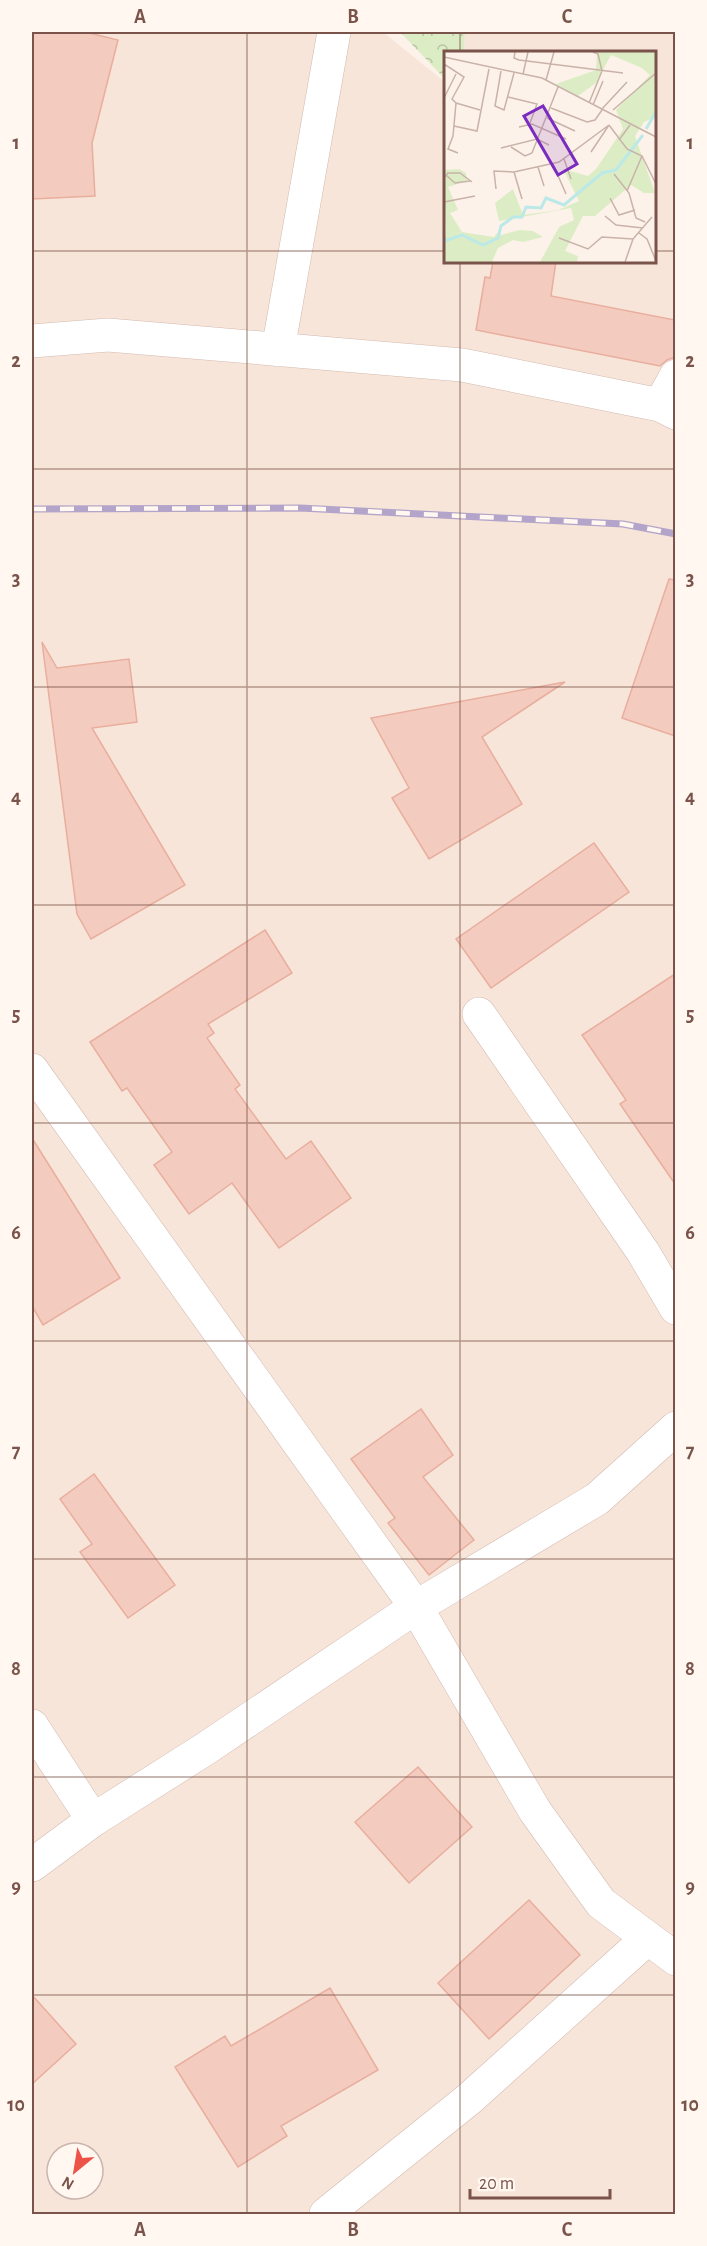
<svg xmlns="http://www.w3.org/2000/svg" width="707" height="2246" viewBox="0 0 707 2246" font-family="'Alegreya Sans',sans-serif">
	<defs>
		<pattern id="forest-crowns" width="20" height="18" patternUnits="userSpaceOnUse" patternTransform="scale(1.5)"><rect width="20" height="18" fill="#dcedc5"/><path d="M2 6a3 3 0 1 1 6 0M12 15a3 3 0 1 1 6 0" fill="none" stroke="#b7c3a2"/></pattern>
	</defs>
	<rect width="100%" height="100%" fill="#fdf2e9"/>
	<path fill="#f8e5d9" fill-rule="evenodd" d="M 32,32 L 383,32 L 446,83 L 446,261 L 654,261 L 654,52 L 464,52 L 465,32 L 675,32 L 675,2214 L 32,2214 ZM 57,2153 L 93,2153 L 93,2189 L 57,2189 Z"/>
	<path fill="url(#forest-crowns)" d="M 400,32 L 465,32 L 464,52 L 446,52 L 446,80 Z"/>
	<path fill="#f4cbbf" stroke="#e8ae9e" stroke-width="1.5" d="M 32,32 L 85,32 L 118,40 L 92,143 L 95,196 L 32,199 Z
		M 493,261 L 556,261 L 551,296 L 675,320 L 675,357 L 667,360 L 660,366 L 476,330 L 485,277 L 490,278 Z
		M 669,579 L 675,580 L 675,736 L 622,718 Z
		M 42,642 L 57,668 L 129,659 L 137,722 L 92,728 L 185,885 L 91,939 L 77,914 Z
		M 565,682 L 482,737 L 522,804 L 429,859 L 392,798 L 409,788 L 371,718 Z
		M 594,843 L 629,892 L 491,988 L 456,939 Z
		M 265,930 L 292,973 L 208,1024 L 214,1033 L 207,1038 L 240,1085 L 235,1089 L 286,1159 L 311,1141 L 351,1198 L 279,1248 L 232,1183 L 189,1214 L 154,1165 L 172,1152 L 127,1088 L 122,1091 L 90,1042 Z
		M 675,974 L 675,1184 L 620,1104 L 626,1100 L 582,1035 Z
		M 32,1138 L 120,1278 L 43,1325 L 32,1306 Z
		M 421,1409 L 453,1455 L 423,1477 L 474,1540 L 429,1575 L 388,1523 L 395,1518 L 351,1459 Z
		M 94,1474 L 175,1585 L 128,1618 L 80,1552 L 92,1544 L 60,1499 Z
		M 418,1767 L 472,1827 L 409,1883 L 355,1822 Z
		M 529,1900 L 580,1955 L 489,2039 L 438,1983 Z
		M 330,1988 L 378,2070 L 281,2126 L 287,2136 L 238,2167 L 175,2067 L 225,2036 L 231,2046 Z
		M 32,1995 L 76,2044 L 32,2084 Z"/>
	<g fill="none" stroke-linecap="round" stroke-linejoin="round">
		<defs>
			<path id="street" d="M 32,341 L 108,335 L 462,365 L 660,405 L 676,413
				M 278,350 L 334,32
				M 660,405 L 676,376
				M 479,1014 L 643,1252 L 676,1308
				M 32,1070 L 416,1607 L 535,1811 L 601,1903 L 676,1959
				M 32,1726 L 93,1820
				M 32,1865 L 93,1820 L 205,1749 L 416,1607 L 597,1499 L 676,1428
				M 326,2214 L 469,2099 L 648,1938"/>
		</defs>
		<use href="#street" stroke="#d3bab0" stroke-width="34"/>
		<use href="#street" stroke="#fff" stroke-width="33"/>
		<defs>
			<path id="rail" d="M 32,509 L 300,508 L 623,524 L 676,534"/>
		</defs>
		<use href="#rail" stroke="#b3a5c9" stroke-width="7"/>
		<use href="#rail" stroke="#fff7f0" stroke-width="4.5" stroke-dasharray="14" stroke-linecap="butt"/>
	</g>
	<path fill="none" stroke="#7a534a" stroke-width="1.5" stroke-opacity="0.55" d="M 247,32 L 247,2214M 460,32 L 460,52M 32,251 L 446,251M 654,251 L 676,251M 460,261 L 460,2214M 32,469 L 676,469M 32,687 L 676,687M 32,905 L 676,905M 32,1123 L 676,1123M 32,1341 L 676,1341M 32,1559 L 676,1559M 32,1777 L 676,1777M 32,1995 L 676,1995"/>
	<g transform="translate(444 51)">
		<rect width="212" height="212" fill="#fdf2e9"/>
		<path d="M 15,118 L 22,122 L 23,130 L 4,136 L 14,159 L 6,162 L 18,181 L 2,184 L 0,119 Z" fill="#dcedc5"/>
		<path d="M 153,1 L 211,1 L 211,66 L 200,71 L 191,85 L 211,142 L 200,142 L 187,134 L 151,165 L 139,165 L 121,200 L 134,205 L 133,211 L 96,211 L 115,176 L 130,169 L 127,157 L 55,170 L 51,152 L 69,138 L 79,164 L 114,159 L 135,150 L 119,118 L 144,125 L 152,118 L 179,78 L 172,59 L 206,24 L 198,17 L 167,4 L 152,32 L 134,45 L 112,33 L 152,19 ZM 75,179 L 89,180 L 99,186 L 79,191 L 69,189 L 54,197 L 48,211 L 0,211 L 0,184 L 18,181 L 50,186 L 53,182 L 57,184 Z" fill="#dcedc5"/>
		<path fill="none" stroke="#bbe9e8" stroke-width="3" d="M 202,78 L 212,61M 0,190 L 18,184 L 39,194 L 54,187 L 57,175 L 69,166 L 78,166 L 82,156 L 97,157 L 102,147 L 120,154 L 158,122 L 172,119 L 199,84"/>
		<path fill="none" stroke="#c9b2a9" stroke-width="1.5" d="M 71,1 L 70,7 L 75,9 L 179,22M 0,6 L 98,27 L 212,86M 0,13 L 20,26 L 8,48 L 12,52 L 9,85 L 4,98 L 14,102M 57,20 L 51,55 L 60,59 L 70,22M 79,23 L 84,1M 102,29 L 110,1M 64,46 L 93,53 L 86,72M 0,47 L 12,23M 12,52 L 36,59M 145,52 L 158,20 L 154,3 L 149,1M 149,54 L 159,30M 107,57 L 143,71 L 151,69 L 158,59M 157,59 L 183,31M 169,59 L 212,22M 103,67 L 131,80M 165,74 L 183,98 L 198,105 L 212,133M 10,75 L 33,80 L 45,18M 75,76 L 88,73 L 122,88M 175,89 L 186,74M 67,96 L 81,105 L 88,102 L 114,36M 57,97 L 93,88 L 105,94M 147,101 L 165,74M 120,108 L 127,128M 109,113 L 122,143M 94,116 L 100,135M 70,121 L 78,148M 170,123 L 185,142 L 192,167 L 201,171M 3,125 L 11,132 L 26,130M 0,127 L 4,122 L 16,122 L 28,131M 52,138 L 50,120 L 70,121 L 115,111 L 165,74M 183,140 L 198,105M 166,147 L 175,164 L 191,159M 0,151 L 31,145M 161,165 L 172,174 L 199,177M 195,182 L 203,188 L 212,210M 115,187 L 144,198 L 158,186 L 189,188 L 208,166M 181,211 L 189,188"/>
		<path fill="#7b2cbf" fill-opacity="0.15" stroke="#7b2cbf" stroke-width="3" d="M 99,55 L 133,113 L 114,124 L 80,65 Z"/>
		<rect width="212" height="212" fill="none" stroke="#7a534a" stroke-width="3"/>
	</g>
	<rect width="707" height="2246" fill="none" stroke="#fff7f0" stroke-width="66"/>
	<g transform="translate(75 2171) rotate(210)"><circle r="28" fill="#fff7f0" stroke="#cab5ae" stroke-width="1.5"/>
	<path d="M0-4.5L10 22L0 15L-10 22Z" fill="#ed5249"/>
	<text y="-9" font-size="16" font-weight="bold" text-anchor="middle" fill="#7a534a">N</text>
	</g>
	<path d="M470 2189v9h140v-9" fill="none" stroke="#7a534a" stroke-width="3"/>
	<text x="479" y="2189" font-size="18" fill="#7a534a" stroke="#fff7f0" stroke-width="4.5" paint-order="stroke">20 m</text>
	<rect x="33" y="33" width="641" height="2180" fill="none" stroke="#7a534a" stroke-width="2"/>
	<g font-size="20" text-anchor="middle" font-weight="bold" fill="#7a534a">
		<text x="140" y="23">A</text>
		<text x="353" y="23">B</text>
		<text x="567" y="23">C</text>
		<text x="16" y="149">1</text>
		<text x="690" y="149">1</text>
		<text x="16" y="367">2</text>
		<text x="690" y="367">2</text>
		<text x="16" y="585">3</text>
		<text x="690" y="585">3</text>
		<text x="16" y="803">4</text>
		<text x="690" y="803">4</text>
		<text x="16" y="1021">5</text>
		<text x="690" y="1021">5</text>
		<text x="16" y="1239">6</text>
		<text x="690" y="1239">6</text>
		<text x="16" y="1457">7</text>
		<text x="690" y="1457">7</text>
		<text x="16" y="1675">8</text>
		<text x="690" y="1675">8</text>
		<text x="16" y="1893">9</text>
		<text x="690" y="1893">9</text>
		<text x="16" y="2111">10</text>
		<text x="690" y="2111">10</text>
		<text x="140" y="2236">A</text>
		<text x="353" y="2236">B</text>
		<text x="567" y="2236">C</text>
	</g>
</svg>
